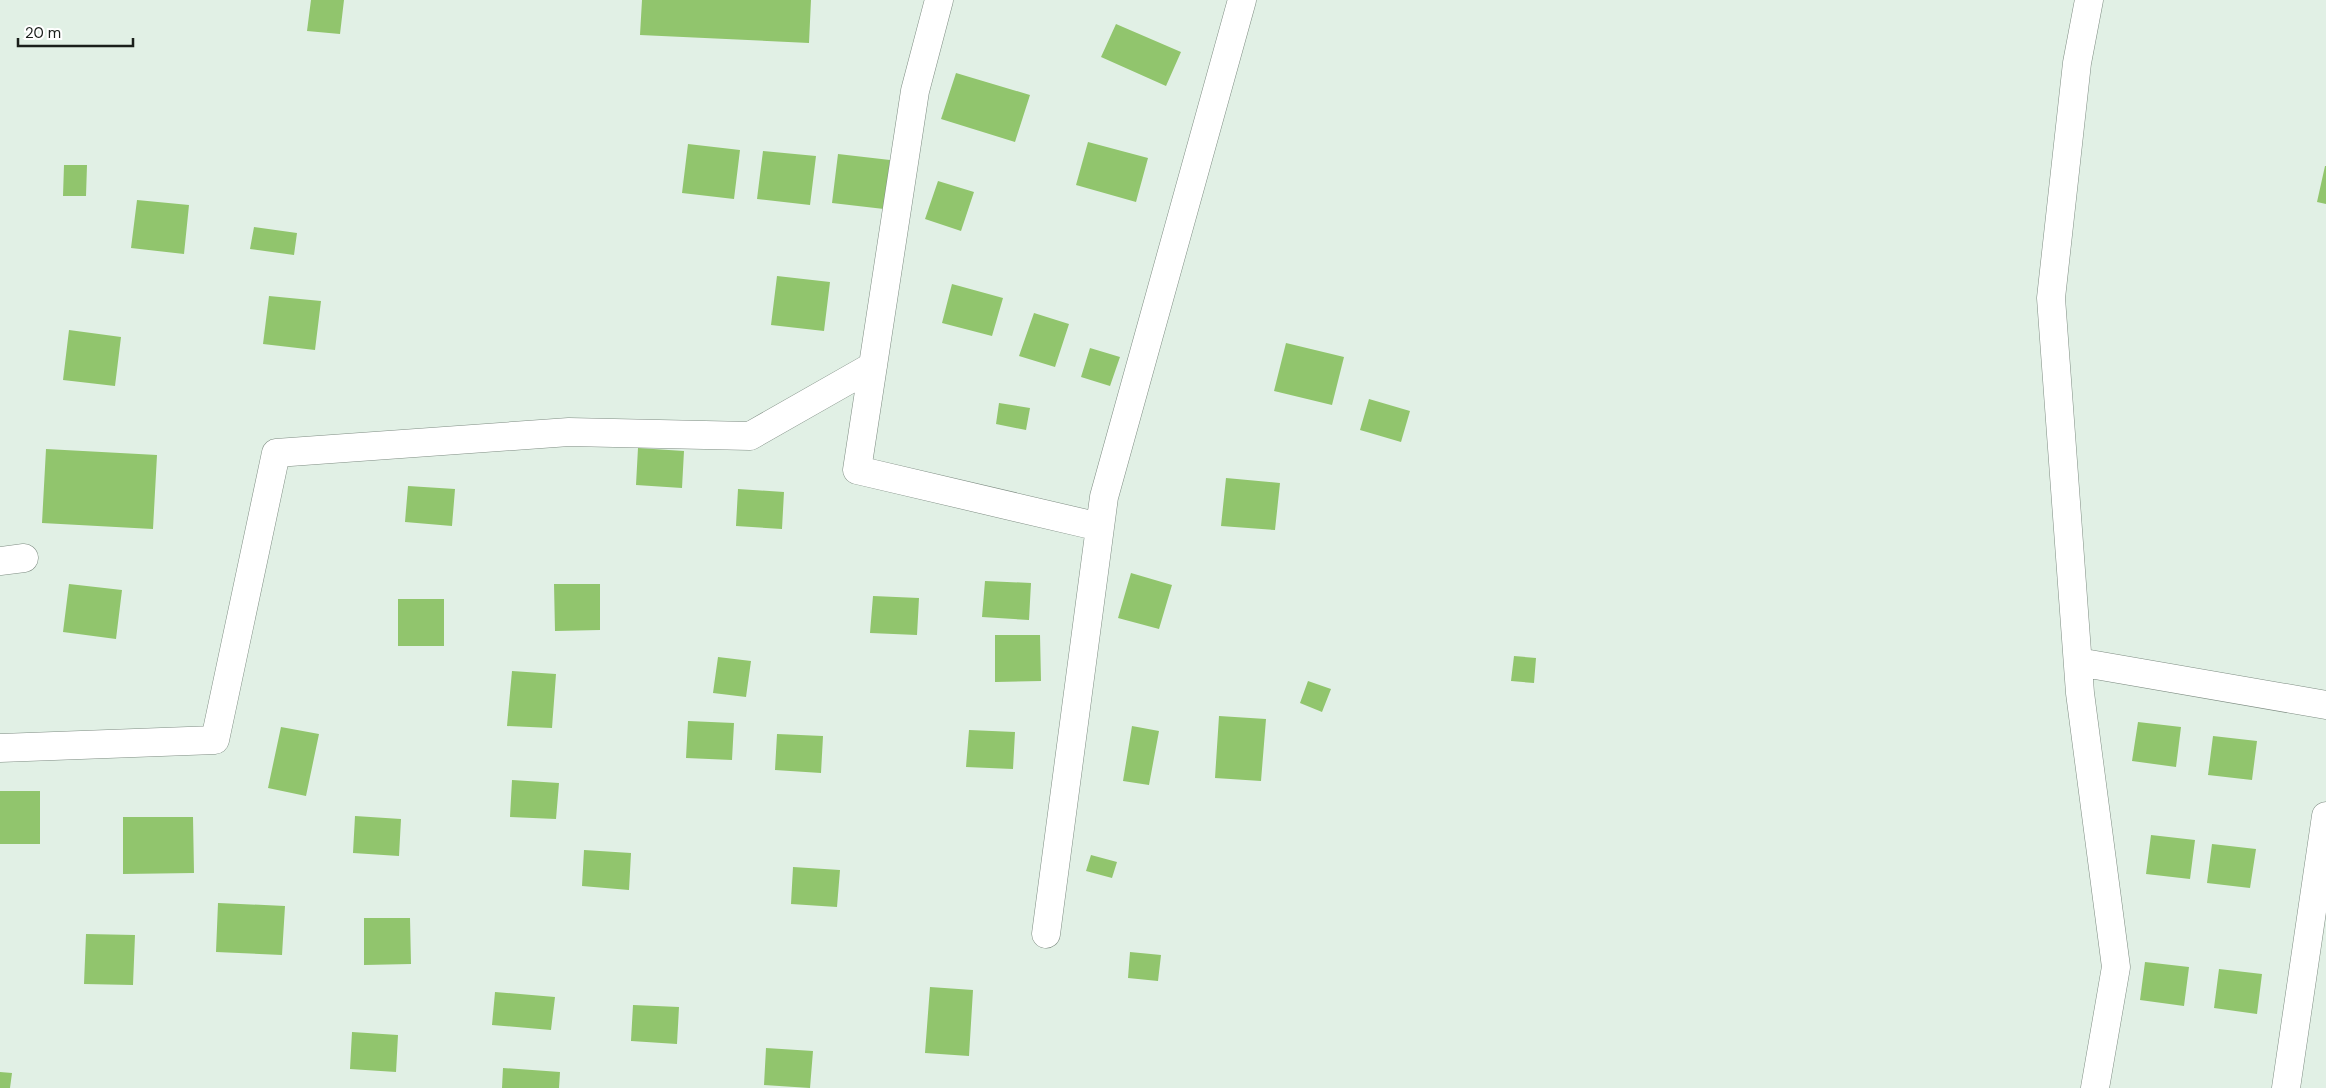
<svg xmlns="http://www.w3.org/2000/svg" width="2326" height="1088" viewBox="0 0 2326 1088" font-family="'DM Sans',sans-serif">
	<rect width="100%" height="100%" fill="#e1f0e5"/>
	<path fill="#91c56d" d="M 311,0 L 344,0 L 340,34 L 307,31 Z
		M 642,0 L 811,0 L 809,43 L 640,35 Z
		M 1116,24 L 1181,52 L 1166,86 L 1101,57 Z
		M 956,73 L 1030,95 L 1015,142 L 941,119 Z
		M 1088,142 L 1148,158 L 1136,202 L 1076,185 Z
		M 688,144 L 740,150 L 734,199 L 682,193 Z
		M 763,151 L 816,156 L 810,205 L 757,199 Z
		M 838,154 L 890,160 L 884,209 L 832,203 Z
		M 64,165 L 87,165 L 86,196 L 63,196 Z
		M 2325,166 L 2326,166 L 2326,204 L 2317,202 Z
		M 938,181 L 974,192 L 961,231 L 925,219 Z
		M 137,200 L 189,205 L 184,254 L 131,248 Z
		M 254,227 L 297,233 L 294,255 L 250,249 Z
		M 777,276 L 830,282 L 824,331 L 771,325 Z
		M 952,284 L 1003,298 L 992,336 L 942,323 Z
		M 269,296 L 321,301 L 315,350 L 263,344 Z
		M 1034,313 L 1069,324 L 1055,367 L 1019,356 Z
		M 69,330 L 121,337 L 115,386 L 63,380 Z
		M 1286,343 L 1344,357 L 1332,405 L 1274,391 Z
		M 1090,348 L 1120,357 L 1110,386 L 1081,377 Z
		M 1369,399 L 1410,411 L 1401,442 L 1360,430 Z
		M 999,403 L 1030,408 L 1026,430 L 996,424 Z
		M 638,448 L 684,451 L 682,488 L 636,485 Z
		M 46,449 L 157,455 L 153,529 L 42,523 Z
		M 1226,478 L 1280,483 L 1275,530 L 1221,526 Z
		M 408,486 L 455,489 L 452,526 L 405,522 Z
		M 738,489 L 784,492 L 782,529 L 736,526 Z
		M 1131,573 L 1172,585 L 1159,629 L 1118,618 Z
		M 985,581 L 1031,583 L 1029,620 L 982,617 Z
		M 69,584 L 122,590 L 116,639 L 63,632 Z
		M 554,584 L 600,584 L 600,630 L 555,631 Z
		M 873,596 L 919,598 L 917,635 L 870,633 Z
		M 398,599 L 444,599 L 444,646 L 398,646 Z
		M 995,635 L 1040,635 L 1041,681 L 995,682 Z
		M 1514,656 L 1536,658 L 1534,683 L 1511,681 Z
		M 718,657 L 751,661 L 746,697 L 713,693 Z
		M 512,671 L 556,674 L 552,728 L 507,726 Z
		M 1308,681 L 1331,689 L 1322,712 L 1300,703 Z
		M 1219,716 L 1266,719 L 1261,781 L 1215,778 Z
		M 688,721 L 734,723 L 732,760 L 686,758 Z
		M 2138,722 L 2181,727 L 2176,767 L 2132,761 Z
		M 1132,726 L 1159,731 L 1149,785 L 1123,781 Z
		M 281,727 L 319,734 L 306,796 L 268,788 Z
		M 969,730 L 1015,732 L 1013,769 L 966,767 Z
		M 777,734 L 823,736 L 821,773 L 775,770 Z
		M 2213,736 L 2257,741 L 2252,780 L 2208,775 Z
		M 512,780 L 559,783 L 556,819 L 510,817 Z
		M 0,791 L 40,791 L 40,844 L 0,844 Z
		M 355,816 L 401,819 L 399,856 L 353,853 Z
		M 123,817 L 193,817 L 194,873 L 123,874 Z
		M 2151,835 L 2195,840 L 2190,879 L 2146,874 Z
		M 2212,844 L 2256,849 L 2250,888 L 2207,883 Z
		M 584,850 L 631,853 L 629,890 L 582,886 Z
		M 1091,855 L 1117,862 L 1112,878 L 1086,871 Z
		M 793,867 L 840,870 L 837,907 L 791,904 Z
		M 218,903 L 285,906 L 282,955 L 216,952 Z
		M 364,918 L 410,918 L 411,964 L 364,965 Z
		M 86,934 L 135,935 L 133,985 L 84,984 Z
		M 1130,952 L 1161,955 L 1158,981 L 1128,978 Z
		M 2145,962 L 2189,967 L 2184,1006 L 2140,1000 Z
		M 2219,969 L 2262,974 L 2257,1014 L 2214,1008 Z
		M 930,987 L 973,990 L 969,1056 L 925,1053 Z
		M 495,992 L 555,997 L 551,1030 L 492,1025 Z
		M 633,1005 L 679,1007 L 677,1044 L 631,1041 Z
		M 352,1032 L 398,1035 L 396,1072 L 350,1069 Z
		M 766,1048 L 813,1051 L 810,1088 L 764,1085 Z
		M 503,1068 L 560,1072 L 559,1088 L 502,1088 Z
		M 0,1072 L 12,1073 L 10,1088 L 0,1088 Z"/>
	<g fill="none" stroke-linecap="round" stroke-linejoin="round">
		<defs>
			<path id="minor" d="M 939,0 L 915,91 L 857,470 L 1100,527
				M 2089,0 L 2077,63 L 2051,298 L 2080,693 L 2116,967 L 2095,1088
				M 0,561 L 24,558
				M 2078,662 L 2326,705
				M 0,748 L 215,740 L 276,453 L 569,432 L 750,436 L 873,366
				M 1046,934 L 1104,497 L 1242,0
				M 2286,1088 L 2326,816"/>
		</defs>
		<use href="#minor" stroke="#7f8d83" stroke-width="29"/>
		<use href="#minor" stroke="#fff" stroke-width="28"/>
	</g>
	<path d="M18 38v8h115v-8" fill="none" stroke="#1a1f1b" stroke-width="2.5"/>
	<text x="25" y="38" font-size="15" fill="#1a1f1b" stroke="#ffffff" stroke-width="4" paint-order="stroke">20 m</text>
</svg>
